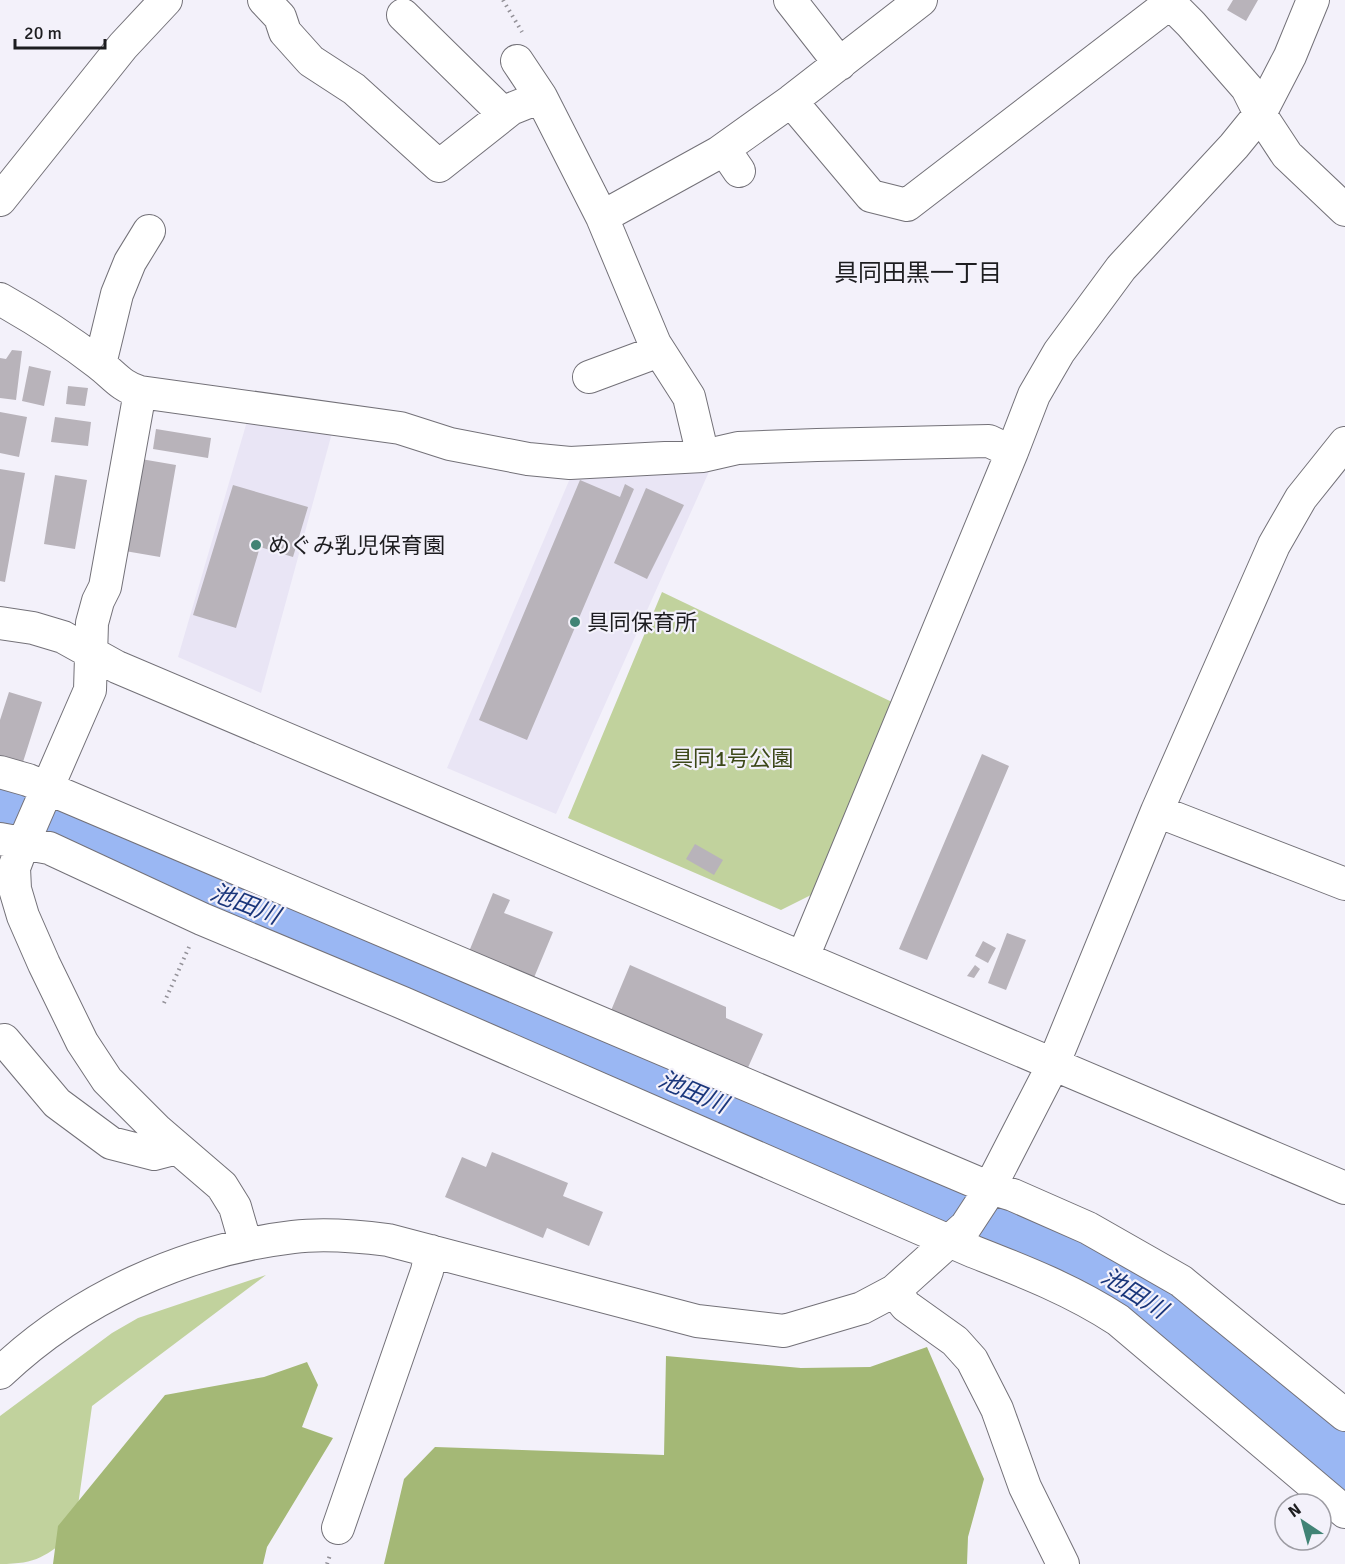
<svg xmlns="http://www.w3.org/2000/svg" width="1345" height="1564" viewBox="0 0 1345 1564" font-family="Signika,'Noto Sans JP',sans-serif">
	<rect width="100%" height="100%" fill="#f3f1fa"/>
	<path fill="#e9e5f5" d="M 248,418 L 332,433 L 261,693 L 178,657 Z
		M 712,465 L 556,814 L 447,768 L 571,476 Z"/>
	<path fill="#c1d29d" d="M 662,592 L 892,702 L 817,892 L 781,910 L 568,818 Z
		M 266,1275 L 92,1406 L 74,1534 C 45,1556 38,1564 0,1564 L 0,1416 L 112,1333 L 138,1318 Z"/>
	<path fill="#a4b876" d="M 927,1347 L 984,1479 L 968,1537 L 967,1564 L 384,1564 L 404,1479 L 435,1447 L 664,1455 L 666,1356 L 801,1368 L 870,1367 Z
		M 307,1362 L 318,1385 L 302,1427 L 333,1438 L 267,1547 L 263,1564 L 53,1564 L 58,1526 L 165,1395 L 264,1377 Z"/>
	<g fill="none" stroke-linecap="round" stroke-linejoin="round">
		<path stroke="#9ab7f3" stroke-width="54" d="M 0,805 L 16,797 L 70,825 L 110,850 L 183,882 L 218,895 L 246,902 L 1018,1230 L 1128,1285 L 1167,1313 L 1345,1463"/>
	</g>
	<path fill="#b8b3ba" d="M 1233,0 L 1258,0 L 1246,21 L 1227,10 Z
		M 12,350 L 22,351 L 16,400 L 0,398 L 0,358 L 6,359 Z
		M 29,366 L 51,371 L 44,406 L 22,401 Z
		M 68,386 L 88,388 L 85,406 L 66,404 Z
		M 0,412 L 27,417 L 19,457 L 0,453 Z
		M 55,417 L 91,422 L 88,446 L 51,442 Z
		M 156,429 L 211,438 L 208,458 L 153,449 Z
		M 141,459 L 176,465 L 160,557 L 125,551 Z
		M 0,469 L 25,473 L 5,582 L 0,581 Z
		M 55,475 L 87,480 L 75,549 L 44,544 Z
		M 580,480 L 620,497 L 625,484 L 634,489 L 527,740 L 479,720 Z
		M 233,485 L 308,507 L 293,557 L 260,547 L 236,628 L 193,615 Z
		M 646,488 L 684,505 L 647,579 L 614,563 Z
		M 9,692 L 42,702 L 23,762 L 0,755 L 0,720 Z
		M 982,754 L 1009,766 L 927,960 L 899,949 Z
		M 695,844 L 723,860 L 714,875 L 686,859 Z
		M 493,893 L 510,900 L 504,913 L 553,932 L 533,980 L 468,954 Z
		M 1007,933 L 1026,940 L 1006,990 L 988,983 Z
		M 983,941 L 996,948 L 988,963 L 975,956 Z
		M 630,965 L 726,1007 L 726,1018 L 763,1034 L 746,1072 L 610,1013 Z
		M 975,965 L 980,969 L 974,978 L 967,976 Z
		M 492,1152 L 568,1183 L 563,1196 L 603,1212 L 589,1246 L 547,1228 L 543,1238 L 445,1197 L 462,1157 L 486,1167 Z"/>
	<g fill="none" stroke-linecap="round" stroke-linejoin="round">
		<defs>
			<path id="minor" d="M 264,0 L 280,17 L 285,32 L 311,61 L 354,89 L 439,166 L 511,109 L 541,97 L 602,217 L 655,344 L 689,397 L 703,456
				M 790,0 L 840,64
				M 1167,0 L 1191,24 L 1247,88 L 1260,114 L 1287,155 L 1345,210
				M 403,15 L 504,114
				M 517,61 L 541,97
				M 791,101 L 871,196 L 907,205 L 1170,3
				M 724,149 L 739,171
				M 0,200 L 123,46 L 166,0
				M 602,217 L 718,153 L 791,101 L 921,0
				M 0,299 C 34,318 67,339 98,363 C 114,375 120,386 140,392 L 400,428 L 450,444 L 528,459 L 570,463 L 703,456 L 738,448 L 817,445 L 989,441 L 1012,452
				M 100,364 L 117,294 L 130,262 L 149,231
				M 589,377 L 659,351
				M 140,392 L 105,587 L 98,601 L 92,623 L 90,690 L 23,844 L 14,868 L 15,889 L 23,916 L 44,964 L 82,1042 L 107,1080 L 158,1131 L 222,1186 L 235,1207 L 246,1245
				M 0,623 L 33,628 L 63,637 L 117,667 L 1345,1188
				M 0,772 L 28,780 L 990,1188 L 1013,1195 L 1088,1228 L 1181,1281 L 1345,1415
				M 1157,811 L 1345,884
				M 0,839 L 49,848 L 202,919 L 403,1003 L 972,1251 C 1023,1271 1072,1290 1118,1320 L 1345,1512
				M 803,957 L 1012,452 L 1034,395 L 1059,352 L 1121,268 L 1234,146 L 1260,114 L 1290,56 L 1313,0
				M 4,1040 L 57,1103 L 111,1143 L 154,1154 L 177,1148
				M 894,1291 L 906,1306 L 955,1341 L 972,1360 L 997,1409 L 1025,1487 L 1063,1564
				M 0,1373 C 79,1298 185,1250 293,1237 C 325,1233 357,1236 388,1240 L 697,1321 L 784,1331 L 862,1308 L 894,1291 L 966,1226 L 985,1197 L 1053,1065 L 1157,811 L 1274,545 L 1301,498 L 1345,443
				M 338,1528 L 427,1271 L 431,1251"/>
		</defs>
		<use href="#minor" stroke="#737178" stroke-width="34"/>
		<path stroke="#929097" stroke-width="4" stroke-dasharray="1.5 4.5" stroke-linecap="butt" d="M 503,0 L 522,32
			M 164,1003 L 189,947
			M 327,1564 L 330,1555"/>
		<use href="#minor" stroke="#fff" stroke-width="32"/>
	</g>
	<g fill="#418375" stroke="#f3f1fa" stroke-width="2">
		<circle cx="256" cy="545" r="6"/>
		<circle cx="575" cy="622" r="6"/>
	</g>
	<g text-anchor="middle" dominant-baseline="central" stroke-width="4.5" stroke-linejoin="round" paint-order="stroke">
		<g font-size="22" fill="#1d1d20" stroke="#f3f1fa" text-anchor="start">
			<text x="268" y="545">めぐみ乳児保育園</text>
			<text x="587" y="622">具同保育所</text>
		</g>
		<g font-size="22" fill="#3c4818" stroke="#f3f1fa">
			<text x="732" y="758">具同1号公園</text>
		</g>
		<g font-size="24" fill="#1d1d20" stroke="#f3f1fa">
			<text x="918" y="273">具同田黒一丁目</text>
		</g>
		<g font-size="24" font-style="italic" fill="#1a367b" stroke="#f3f1fa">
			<text transform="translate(245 904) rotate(21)">池田川</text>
			<text transform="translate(693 1092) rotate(23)">池田川</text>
			<text transform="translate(1134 1293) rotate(32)">池田川</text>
		</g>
	</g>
	<g transform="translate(1303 1522) rotate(324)"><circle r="28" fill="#f3f1fa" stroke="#9d9ca3" stroke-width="1.5"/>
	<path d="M0-4.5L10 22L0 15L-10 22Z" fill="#418375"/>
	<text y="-9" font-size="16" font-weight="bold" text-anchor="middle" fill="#1d1d20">N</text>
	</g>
	<path d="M15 39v9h90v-9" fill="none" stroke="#1d1d20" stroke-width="3"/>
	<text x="24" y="39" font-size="18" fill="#1d1d20" stroke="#f3f1fa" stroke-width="4.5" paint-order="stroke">20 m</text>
</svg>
